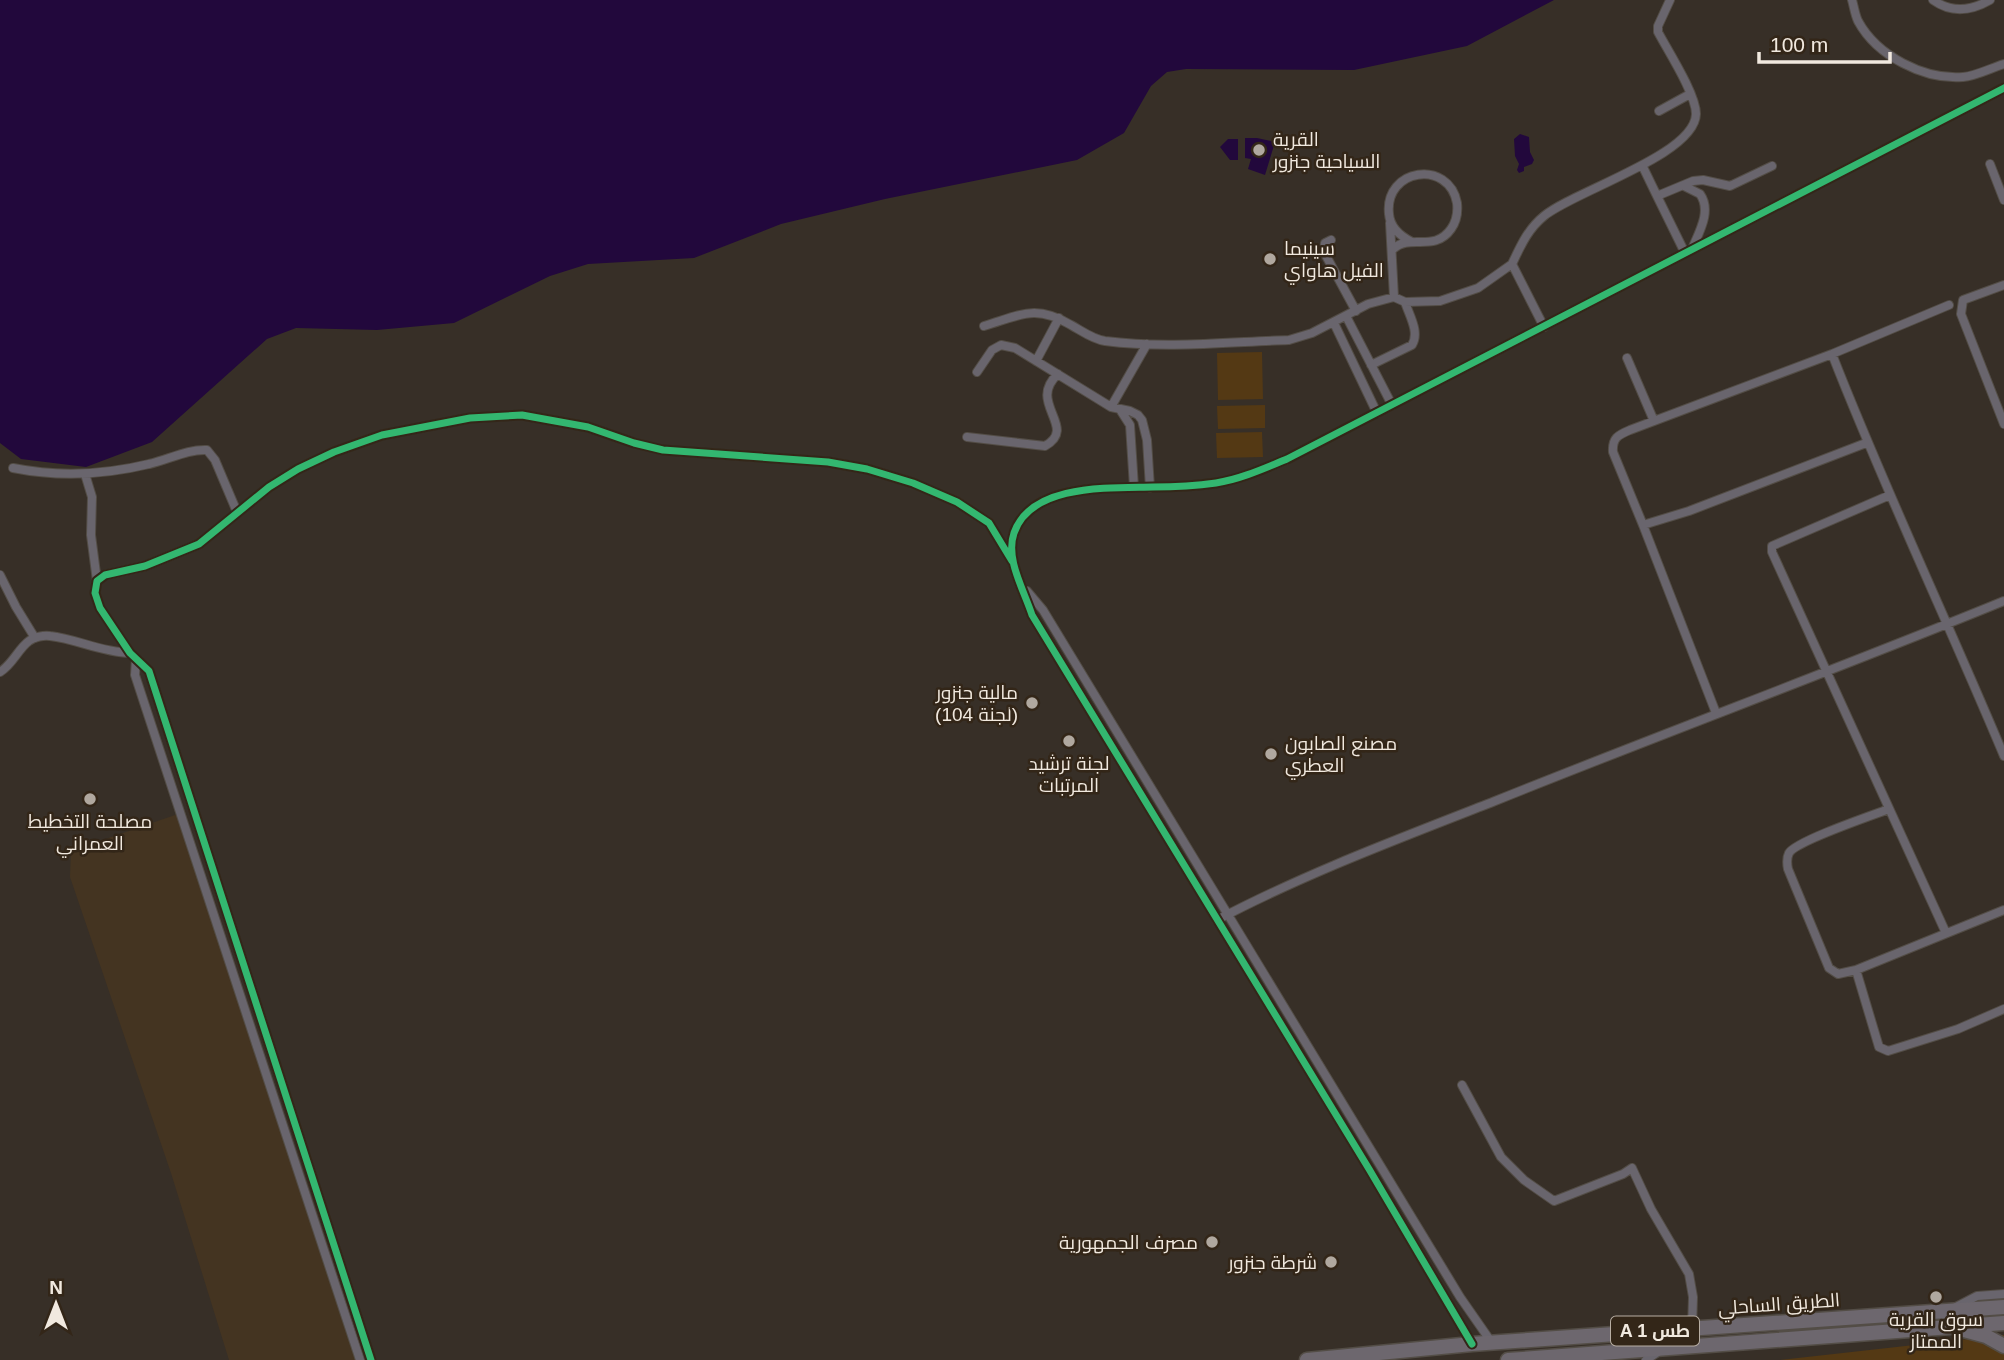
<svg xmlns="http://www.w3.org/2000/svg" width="2004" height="1360" viewBox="0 0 2004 1360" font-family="Helvetica,Cairo,sans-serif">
	<rect width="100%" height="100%" fill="#372f27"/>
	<path fill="#443421" d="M 178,814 L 358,1360 L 229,1360 L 171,1173 L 70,877 L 71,851 Z"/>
	<path fill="#543914" d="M 1262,352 L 1263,399 L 1218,400 L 1217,353 Z
		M 1265,405 L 1265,428 L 1218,429 L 1217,406 Z
		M 1262,432 L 1263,457 L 1217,458 L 1216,433 Z
		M 2004,1335 L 2004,1360 L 1780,1360 Z"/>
	<path fill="#22083c" d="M 0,0 L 1554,0 L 1467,46 L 1354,70 L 1186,69 L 1167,72 L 1151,86 L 1124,133 L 1077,160 L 885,199 L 781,224 L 694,258 L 588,264 L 550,276 L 454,323 L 377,330 L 296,328 L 267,339 L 152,442 L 86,467 L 21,459 L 0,443 Z
		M 1520,134 L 1529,137 L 1530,152 L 1534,160 L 1532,164 L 1524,167 L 1524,171 L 1519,173 L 1517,170 L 1519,164 L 1515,156 L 1514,139 Z
		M 1245,138 L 1257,138 L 1275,142 L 1265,175 L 1248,169 L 1251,159 L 1245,158 Z
		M 1228,139 L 1238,139 L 1238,160 L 1230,160 L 1220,147 Z"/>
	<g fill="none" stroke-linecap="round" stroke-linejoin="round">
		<defs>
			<path id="minor" d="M 1852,0 C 1854,7 1855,15 1858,21 C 1877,56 1924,80 1963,77 C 1976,76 1991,68 2004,64
				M 1933,0 C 1951,13 1971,11 1990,0
				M 1659,111 L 1690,94
				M 1990,164 L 2004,200
				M 1642,165 L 1657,196 L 1693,181 L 1703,180 L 1730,186 L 1772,166
				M 1684,186 L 1700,194 C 1712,211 1699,232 1692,249
				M 1657,196 L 1685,253
				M 1390,223 L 1394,297
				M 1331,240 L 1325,243 L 1324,252 L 1356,311
				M 1393,249 C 1410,233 1434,253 1451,229 C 1456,222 1458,212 1457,203 C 1449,159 1384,168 1389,214 C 1390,227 1400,236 1412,242
				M 2004,285 L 1963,300 L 1961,314 L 2004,424
				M 1346,316 L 1392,405
				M 1334,323 L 1377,413
				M 984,326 C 1021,315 1035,304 1071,325 C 1082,331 1092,339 1105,341 C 1166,349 1229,342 1289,340 L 1312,333 L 1368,304 L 1394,297 L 1405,302 L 1440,301 L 1478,288 L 1512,264
				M 1544,327 L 1512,264 C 1521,245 1528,229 1544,216 C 1574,191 1695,155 1696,114 C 1696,94 1668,51 1658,32 L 1658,26 L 1670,0
				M 1832,354 C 1885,490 1948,622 2004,756
				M 1627,358 L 1654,421
				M 1036,361 L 1059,318
				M 1371,365 L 1412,345 C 1420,332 1409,315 1405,302
				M 977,372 L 992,350 L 1001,345 L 1015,348 L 1111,407 L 1130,411 L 1138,415 L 1142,420 L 1147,440 L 1150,488
				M 1111,407 L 1147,344
				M 1121,411 L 1130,425 L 1134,487
				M 967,437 L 1045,446 C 1079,427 1026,403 1058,374
				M 1866,443 L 1689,511 L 1643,525 L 1613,452 C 1612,438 1618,435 1630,430 L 1832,354 L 1949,305
				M 13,468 C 58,477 104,475 149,464 C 168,460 187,449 207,450 L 215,460 L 237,512
				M 85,474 L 92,497 L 91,535 L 97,581
				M 1890,495 L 1772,546 L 1772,552 L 1946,933
				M 1643,525 L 1716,713
				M 0,575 L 16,607 L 35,638
				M 1027,591 L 1043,610 L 1460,1297 L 1492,1343
				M 136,659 L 135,675 L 360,1360
				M 0,672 C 13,664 18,649 29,641 C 34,637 44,635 50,636 C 77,639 100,652 130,653
				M 1889,809 C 1873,815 1796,841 1789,853 C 1787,857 1787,864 1788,869 L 1829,968 L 1838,974 L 1856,970 L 1879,1047 L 1888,1051 L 1958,1029 L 2004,1009
				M 1217,920 C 1306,873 1401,838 1495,801 C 1664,733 1835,670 2004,601
				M 1856,970 L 2004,910
				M 1462,1085 L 1501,1157 L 1524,1180 L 1554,1201 L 1623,1174 L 1632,1168 L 1651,1209 L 1689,1274 L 1693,1297 L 1692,1329
				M 1954,1308 L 1977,1296 L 2004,1294
				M 1472,1344 L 1369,1169 L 1032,615 C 1024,590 1005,559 1014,533 C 1031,483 1112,488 1153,487 C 1174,487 1195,486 1216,483 C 1241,479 1265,468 1287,459 L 2004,88
				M 371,1360 L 149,671 L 130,653 L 100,608 L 95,593 L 97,581 L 105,575 L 145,566 L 199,544 L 269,487 L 298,469 L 334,452 L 382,435 L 470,418 L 522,415 L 588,427 L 634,443 L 663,450 L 828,462 L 867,469 L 913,483 L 957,502 L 989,523 L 1012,561
				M 1646,1360 L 1658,1352"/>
			<path id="trunk" d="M 1964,1330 L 1986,1336 L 2004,1346
				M 1307,1360 L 1472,1344 L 2004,1307
				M 1508,1360 L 2004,1323"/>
		</defs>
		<use href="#minor" stroke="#534d46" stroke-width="10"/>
		<use href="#trunk" stroke="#534d46" stroke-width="17"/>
		<use href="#minor" stroke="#69656d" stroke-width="8"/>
		<use href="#trunk" stroke="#6d676e" stroke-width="14"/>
		<defs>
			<path id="cycleway" d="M 1472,1344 L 1369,1169 L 1032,615 C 1024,590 1005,559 1014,533 C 1031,483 1112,488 1153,487 C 1174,487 1195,486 1216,483 C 1241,479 1265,468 1287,459 L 2004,88
				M 371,1360 L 149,671 L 130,653 L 100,608 L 95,593 L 97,581 L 105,575 L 145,566 L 199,544 L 269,487 L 298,469 L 334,452 L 382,435 L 470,418 L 522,415 L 588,427 L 634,443 L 663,450 L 828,462 L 867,469 L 913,483 L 957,502 L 989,523 L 1012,561"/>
		</defs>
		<use href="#cycleway" stroke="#332618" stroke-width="11"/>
		<use href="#cycleway" stroke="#33b770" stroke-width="7"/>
	</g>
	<g fill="#b0a89f" stroke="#332618" stroke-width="2.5">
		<circle cx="1259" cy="150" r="7"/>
		<circle cx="1270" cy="259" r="7"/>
		<circle cx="1032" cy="703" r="7"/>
		<circle cx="1069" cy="741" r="7"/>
		<circle cx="1271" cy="754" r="7"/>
		<circle cx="90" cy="799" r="7"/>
		<circle cx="1212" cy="1242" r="7"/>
		<circle cx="1331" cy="1262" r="7"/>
		<circle cx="1936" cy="1297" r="7"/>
	</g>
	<g text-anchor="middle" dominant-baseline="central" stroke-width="5" stroke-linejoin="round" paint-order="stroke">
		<rect fill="#332618" stroke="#b8aea3" stroke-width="2" x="1611" y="1316.5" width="88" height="29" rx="5"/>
		<g font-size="18" font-weight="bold" fill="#f1e9df">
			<text x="1655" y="1331">A 1 طس</text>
		</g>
		<g font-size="19" fill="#f1e9df" stroke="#332618" text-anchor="start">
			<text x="1273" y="139">القرية<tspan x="1273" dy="22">السياحية جنزور</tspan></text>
			<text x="1284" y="248">سينيما<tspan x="1284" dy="22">الفيل هاواي</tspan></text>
			<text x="1018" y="692" text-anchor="end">مالية جنزور<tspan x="1018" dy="22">(لجنة 104)</tspan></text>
			<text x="1285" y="743">مصنع الصابون<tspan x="1285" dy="22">العطري</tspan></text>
			<text x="1069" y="763" text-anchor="middle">لجنة ترشيد<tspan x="1069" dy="22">المرتبات</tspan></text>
			<text x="90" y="821" text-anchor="middle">مصلحة التخطيط<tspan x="90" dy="22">العمراني</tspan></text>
			<text x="1198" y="1242" text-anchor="end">مصرف الجمهورية</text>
			<text x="1317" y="1262" text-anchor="end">شرطة جنزور</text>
			<text x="1936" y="1319" text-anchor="middle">سوق القرية<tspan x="1936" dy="22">الممتاز</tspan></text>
		</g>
		<g font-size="19" fill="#f1e9df" stroke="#332618">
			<text transform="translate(1779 1304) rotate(-4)">الطريق الساحلي</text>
		</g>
	</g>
	<g transform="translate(56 1304)" stroke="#332618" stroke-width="5" paint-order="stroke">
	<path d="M0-5L12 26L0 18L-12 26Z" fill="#f1e9df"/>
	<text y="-10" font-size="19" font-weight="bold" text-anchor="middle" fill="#f1e9df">N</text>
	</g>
	<path d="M1759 52v10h131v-10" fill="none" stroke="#f1e9df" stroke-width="3.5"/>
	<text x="1770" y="52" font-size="21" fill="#f1e9df" stroke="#332618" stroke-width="5" paint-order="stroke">100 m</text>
</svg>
